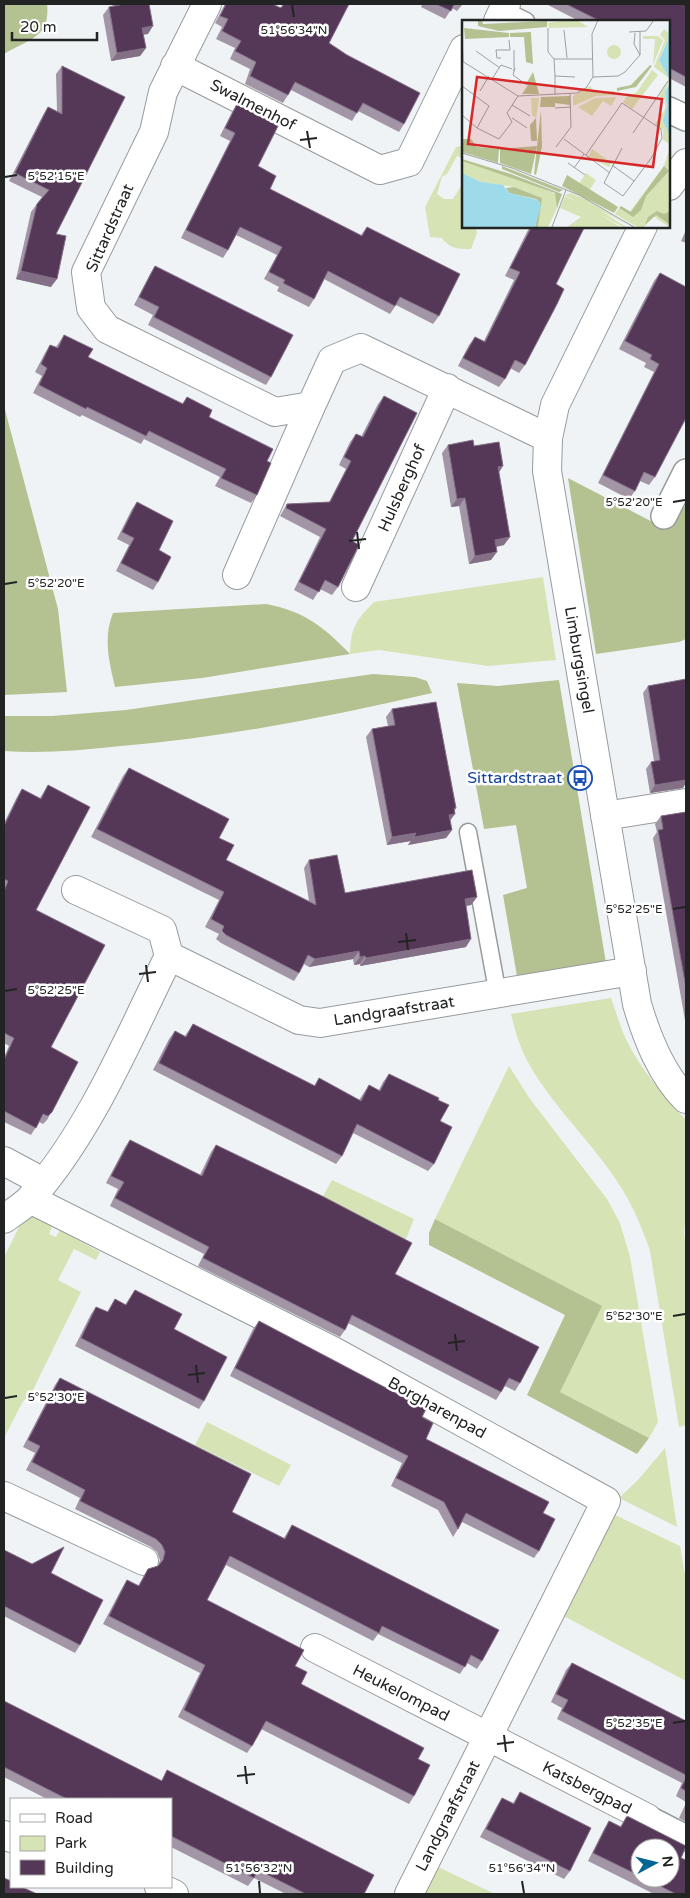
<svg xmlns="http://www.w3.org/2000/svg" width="690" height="1898" viewBox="0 0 690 1898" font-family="'Varela Round',sans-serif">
	<rect width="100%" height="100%" fill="#eff3f5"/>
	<path fill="#d6e3b4" d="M 461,146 L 464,148 L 464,159 L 457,156 L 447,174 L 442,177 L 437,194 L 444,199 L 453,199 L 464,181 L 464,226 L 476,226 L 477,233 L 471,249 C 458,249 450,249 442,238 L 430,237 L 425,207 L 456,147 Z
		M 543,577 L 556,660 L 488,666 L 379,650 L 350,654 C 351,628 355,621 374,602 Z
		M 611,998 C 616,1012 620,1026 626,1039 C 640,1069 664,1096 686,1120 L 686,1212 L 684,1233 L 686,1249 L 686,1425 L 679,1427 L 650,1251 C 644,1233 637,1216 628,1199 C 601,1150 556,1112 529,1064 C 520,1048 515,1031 511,1014 Z
		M 509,1066 L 530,1099 L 607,1199 L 620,1223 L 630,1257 L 658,1422 L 649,1438 L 560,1392 L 601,1306 L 435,1219 Z
		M 332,1180 L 414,1219 L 406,1239 L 322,1198 Z
		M 28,1211 L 53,1224 L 49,1234 L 56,1237 L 61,1228 L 67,1231 L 67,1234 L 100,1252 L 96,1260 L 74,1249 L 58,1280 L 81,1292 L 30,1396 L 23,1401 L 4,1438 L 4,1257 L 19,1227 L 15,1217 Z
		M 207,1422 L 291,1465 L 279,1486 L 195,1445 Z
		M 665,1448 L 677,1527 L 619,1498 L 638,1480 Z
		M 611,1513 L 680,1546 L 686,1581 L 686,1681 L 560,1614 Z
		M 434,1865 L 495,1894 L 419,1894 Z"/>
	<path fill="#b4c191" d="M 4,4 L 47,4 C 51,38 27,40 4,54 Z
		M 4,406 L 58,609 L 67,692 L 4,695 Z
		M 568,478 L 666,529 L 679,504 L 686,508 L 686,639 L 679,642 L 596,654 Z
		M 266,604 C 304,611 324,627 350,654 L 202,678 L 115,687 C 109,661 103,638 113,613 Z
		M 373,674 L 415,677 L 427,681 L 432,693 C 329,717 227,737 121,746 C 82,750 43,754 4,751 L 4,716 L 52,716 L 126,710 Z
		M 559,680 L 607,969 L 518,982 L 503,895 L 527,888 L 516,825 L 484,829 L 457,683 L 498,686 Z
		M 435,1219 L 602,1306 L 560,1392 L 649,1438 L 637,1454 L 527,1395 L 565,1315 L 429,1245 L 429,1233 Z"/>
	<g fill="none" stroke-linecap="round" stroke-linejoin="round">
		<defs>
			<path id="service" d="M 504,10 L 526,21
				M 468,832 L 498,995"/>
			<path id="pedestrian" d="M 669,110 L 686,118
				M 664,516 L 686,472
				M 647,1818 L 686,1838"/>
			<path id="minor" d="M 207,4 L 163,92 L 154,132 L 86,272 L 91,308 L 107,329 L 275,412 L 311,406 L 332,360 L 361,348 L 548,438
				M 498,21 L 506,4
				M 175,66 L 380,170 L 409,162 L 464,49
				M 669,186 L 686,163
				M 643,226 L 555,405 L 548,438 L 547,471 L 637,1004 C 647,1038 661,1074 686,1099
				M 237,575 L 311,406
				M 356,587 L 447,388
				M 605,816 L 686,803
				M 169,956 L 299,1020 L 320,1023 L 632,971
				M 4,1161 L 43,1182
				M 30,1199 L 333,1351 L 606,1501 L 409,1894
				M 4,1219 C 13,1212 24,1206 31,1198 C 91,1130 129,1037 169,956 L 162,930 L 76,890
				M 4,1496 L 144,1561
				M 315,1648 L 647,1818
				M 4,1835 L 11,1838
				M 159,1887 L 174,1894"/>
		</defs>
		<use href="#service" stroke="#989b9e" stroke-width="19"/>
		<use href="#pedestrian" stroke="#989b9e" stroke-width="28"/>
		<use href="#minor" stroke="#989b9e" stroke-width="30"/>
		<use href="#service" stroke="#fff" stroke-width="16"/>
		<use href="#pedestrian" stroke="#fff" stroke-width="25"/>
		<use href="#minor" stroke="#fff" stroke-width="28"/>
	</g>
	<path fill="#a295a6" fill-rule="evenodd" d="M 112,4 L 149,4 L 148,34 L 143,34 L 146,48 L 140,56 L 111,61 L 103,15 L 109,7 L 113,7 Z
		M 225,4 L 272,4 L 280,8 L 283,4 L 349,4 L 329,43 L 404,124 L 399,132 L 358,111 L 352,121 L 291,90 L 283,103 L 245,84 L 250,69 L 230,59 L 235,48 L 216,39 L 222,27 L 215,23 Z
		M 422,4 L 463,4 L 457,11 L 452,8 L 445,19 L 421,7 Z
		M 546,4 L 686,4 L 686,87 L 669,78 L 669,21 L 579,21 Z
		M 62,66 L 125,97 L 56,234 L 51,287 L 16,279 L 31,212 L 42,197 L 9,181 L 43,115 L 48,107 L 57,111 L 56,74 Z
		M 237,104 L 258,166 L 270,189 L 361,235 L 367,227 L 439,316 L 433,324 L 396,305 L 390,314 L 324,279 L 314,299 L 309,307 L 277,291 L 279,287 L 264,279 L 277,255 L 236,235 L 228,250 L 223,258 L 181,238 L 230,141 L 220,136 L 232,112 Z
		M 530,226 L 585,226 L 556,284 L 525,365 L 519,373 L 510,368 L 505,379 L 499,387 L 458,366 L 469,345 L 475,337 L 484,341 L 514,280 L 505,276 Z
		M 686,230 L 686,243 L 681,241 Z
		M 155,266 L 271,377 L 266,385 L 148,325 L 153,315 L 134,305 L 150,274 Z
		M 660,273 L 686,287 L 655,477 L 649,485 L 640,481 L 635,491 L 629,499 L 598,483 L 654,372 L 644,367 L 646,363 L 619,349 L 654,281 Z
		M 64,335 L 88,357 L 182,404 L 187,397 L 209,417 L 267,461 L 257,495 L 251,503 L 215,486 L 220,477 L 144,439 L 141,444 L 82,415 L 80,417 L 33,393 L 42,376 L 35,372 L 45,353 L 50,345 L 56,347 Z
		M 384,396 L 352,541 L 338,587 L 332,595 L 320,589 L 313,600 L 294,590 L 320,537 L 280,516 L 287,504 L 329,502 L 346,469 L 339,465 L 350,442 L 356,434 L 361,437 L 378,404 Z
		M 448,445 L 474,446 L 499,472 L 504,545 L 496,547 L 491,560 L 469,564 L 459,506 L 451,507 L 442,453 Z
		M 137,502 L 159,550 L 158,582 L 153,590 L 116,571 L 129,545 L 117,539 L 132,509 Z
		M 648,686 L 683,788 L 650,793 L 646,769 L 651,762 L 654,761 L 643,693 Z
		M 392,709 L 456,808 L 450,821 L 452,830 L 446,838 L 408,845 L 411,841 L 387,845 L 366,737 L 372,729 L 388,726 L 386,717 Z
		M 129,768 L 219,838 L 226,860 L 309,901 L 304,868 L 309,860 L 345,893 L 477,897 L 471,905 L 466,906 L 466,947 L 360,966 L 360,964 L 354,965 L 353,959 L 309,967 L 304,964 L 299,973 L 294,981 L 221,943 L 216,939 L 219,934 L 205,927 L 219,900 L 91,837 L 123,776 Z
		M 48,785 L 36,910 L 51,1047 L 78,1062 L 47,1120 L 43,1124 L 39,1122 L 31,1135 L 4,1122 L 4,1057 L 9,1046 L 4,1043 L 4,823 L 17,797 L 22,789 L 40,798 Z
		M 686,812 L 686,1026 L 653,838 L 657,832 L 655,824 L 661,816 Z
		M 193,1024 L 314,1086 L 319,1078 L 359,1100 L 369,1085 L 379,1090 L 383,1082 L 389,1074 L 438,1100 L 440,1121 L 434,1164 L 428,1171 L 353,1133 L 342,1156 L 336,1164 L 153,1070 L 169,1039 L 175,1031 L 185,1036 Z
		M 130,1140 L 200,1175 L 211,1152 L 216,1145 L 395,1274 L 520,1383 L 515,1391 L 505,1386 L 496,1400 L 348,1323 L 345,1330 L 340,1337 L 198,1266 L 204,1254 L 110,1206 L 118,1189 L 106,1183 L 125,1147 Z
		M 135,1290 L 174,1329 L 204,1401 L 199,1409 L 75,1346 L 91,1314 L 96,1307 L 107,1312 L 115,1299 L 125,1305 Z
		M 259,1321 L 422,1417 L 426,1439 L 543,1513 L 539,1551 L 534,1558 L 462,1522 L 458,1529 L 453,1537 L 438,1510 L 391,1486 L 402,1463 L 230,1376 L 253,1329 Z
		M 60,1378 L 232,1512 L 284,1538 L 292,1525 L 482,1661 L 477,1669 L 467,1663 L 460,1674 L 378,1634 L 373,1641 L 226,1565 L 207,1600 L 295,1666 L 301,1684 L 418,1759 L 414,1796 L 409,1804 L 261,1729 L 252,1746 L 247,1753 L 178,1717 L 200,1673 L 103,1624 L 122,1588 L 127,1580 L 138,1586 L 148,1569 L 158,1566 L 160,1560 L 157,1552 L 151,1547 L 75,1509 L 80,1498 L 26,1470 L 35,1453 L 23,1447 L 55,1385 Z
		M 4,1550 L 51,1573 L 80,1645 L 75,1653 L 4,1616 Z
		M 572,1663 L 686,1721 L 686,1802 L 676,1796 L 682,1783 L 557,1719 L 562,1708 L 551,1702 L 566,1670 Z
		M 4,1701 L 161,1781 L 167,1770 L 364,1894 L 286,1894 L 254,1878 L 248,1886 L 171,1847 L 171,1799 L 47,1799 L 4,1777 Z
		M 520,1792 L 570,1871 L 564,1879 L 480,1837 L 497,1806 L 502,1798 L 513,1803 Z
		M 686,1803 L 686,1822 L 679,1818 Z
		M 627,1816 L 681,1858 L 686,1894 L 654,1894 L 588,1861 L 604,1829 L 609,1821 L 620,1827 ZM 640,1848 L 670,1878 L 640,1878 Z"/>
	<path fill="#836f86" d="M 153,26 L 148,34 L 137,36 L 142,28 Z
		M 146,48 L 140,56 L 111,61 L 117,53 Z
		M 21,271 L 57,279 L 51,287 L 16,279 Z
		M 503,466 L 498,474 L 498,467 Z
		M 465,498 L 459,506 L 451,507 L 457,499 Z
		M 510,537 L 504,545 L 489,548 L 495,540 Z
		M 497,552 L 491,560 L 469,564 L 475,556 Z
		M 686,780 L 686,783 L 683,788 L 650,793 L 655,785 Z
		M 454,808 L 456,808 L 451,814 L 455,814 L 449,822 L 443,823 Z
		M 452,830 L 446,838 L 408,845 L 414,837 Z
		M 416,833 L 411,841 L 387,845 L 392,837 Z
		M 477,897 L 471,905 L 459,907 L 465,899 Z
		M 471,939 L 466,947 L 360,966 L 366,958 Z
		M 359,951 L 353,959 L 309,967 L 315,959 Z
		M 365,956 L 360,964 L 354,965 L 360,957 Z"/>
	<path fill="#553757" stroke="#836f86" d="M 120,4 L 149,4 L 153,26 L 142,28 L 146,48 L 117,53 L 109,7 L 120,5 Z
		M 226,4 L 272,4 L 281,8 L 284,4 L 349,4 L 329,43 L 347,55 L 420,93 L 404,124 L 363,103 L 357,113 L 295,82 L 288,95 L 250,76 L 256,62 L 235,51 L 241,41 L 222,31 L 228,19 L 220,16 Z
		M 436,4 L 454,4 L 451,11 Z
		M 566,4 L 686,4 L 686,77 L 669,68 L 669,21 L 600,21 Z
		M 62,66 L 125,97 L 56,234 L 66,236 L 57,279 L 21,271 L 37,204 L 49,190 L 15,173 L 48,107 L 62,114 Z
		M 237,104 L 278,126 L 258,166 L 276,176 L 270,189 L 362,236 L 367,227 L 460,274 L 439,316 L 400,297 L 395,306 L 328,271 L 314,299 L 283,283 L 285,280 L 269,272 L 282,247 L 240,227 L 228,250 L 186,230 L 235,133 L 225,128 Z
		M 532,226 L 585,226 L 556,284 L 564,289 L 557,304 L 525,365 L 515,360 L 505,379 L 463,358 L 475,337 L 485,342 L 520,272 L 510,268 Z
		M 155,266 L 293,335 L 271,377 L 154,317 L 159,307 L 139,297 Z
		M 660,273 L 686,287 L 686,418 L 655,477 L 644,472 L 635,491 L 603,475 L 659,364 L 650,359 L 652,355 L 625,341 Z
		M 64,335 L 93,349 L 88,357 L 183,404 L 187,397 L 212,410 L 209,417 L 273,449 L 267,461 L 271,463 L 257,495 L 221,478 L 226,469 L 149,431 L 146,436 L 87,407 L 86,409 L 39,385 L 47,368 L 41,364 L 50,345 L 58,348 Z
		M 384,396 L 417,413 L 352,541 L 359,545 L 338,587 L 325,580 L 319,592 L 299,582 L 326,529 L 286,508 L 287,504 L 330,502 L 351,461 L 344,457 L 356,434 L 363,437 Z
		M 473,440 L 474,446 L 499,442 L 503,466 L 498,467 L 510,537 L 495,540 L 497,552 L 475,556 L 465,498 L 457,499 L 448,445 Z
		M 137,502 L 173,521 L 159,550 L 171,557 L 158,582 L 121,563 L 134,538 L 122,532 Z
		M 686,679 L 686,780 L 655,785 L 651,762 L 660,760 L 648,686 Z
		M 436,702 L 456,808 L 454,808 L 455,814 L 449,815 L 452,830 L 414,837 L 416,833 L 392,837 L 372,729 L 395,725 L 392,709 Z
		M 129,768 L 229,819 L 219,838 L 234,845 L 226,860 L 316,905 L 309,860 L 337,855 L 345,893 L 472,870 L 477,897 L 465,899 L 471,939 L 366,958 L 365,956 L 360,957 L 359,951 L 315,959 L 308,955 L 299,973 L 226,935 L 222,931 L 224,926 L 211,919 L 224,892 L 97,829 Z
		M 48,785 L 90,807 L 36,910 L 105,945 L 51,1047 L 78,1062 L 52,1112 L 48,1116 L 43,1114 L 36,1128 L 4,1111 L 4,1060 L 14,1038 L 4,1033 L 4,891 L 8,881 L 4,879 L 4,826 L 22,789 L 41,799 Z
		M 686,812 L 686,988 L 658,830 L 663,829 L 661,816 Z
		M 193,1024 L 315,1086 L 319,1078 L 361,1101 L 369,1085 L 380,1091 L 389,1074 L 439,1098 L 438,1100 L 449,1105 L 440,1121 L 452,1127 L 434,1164 L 357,1124 L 342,1156 L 159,1063 L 175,1031 L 186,1037 Z
		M 130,1140 L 202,1176 L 216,1145 L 322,1196 L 412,1243 L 395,1274 L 539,1347 L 520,1383 L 509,1378 L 501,1392 L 352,1315 L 345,1330 L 203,1258 L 209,1247 L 115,1198 L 124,1182 L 111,1176 Z
		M 135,1290 L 182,1314 L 174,1329 L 227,1357 L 204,1401 L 81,1338 L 96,1307 L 108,1312 L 115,1299 L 126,1305 Z
		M 259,1321 L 426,1409 L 422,1417 L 433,1423 L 426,1439 L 549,1502 L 543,1513 L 555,1519 L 539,1551 L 466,1513 L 458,1529 L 444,1502 L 396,1478 L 408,1456 L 235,1368 Z
		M 60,1378 L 251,1474 L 232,1512 L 285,1539 L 292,1525 L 499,1630 L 482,1661 L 471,1655 L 465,1667 L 382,1626 L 379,1633 L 230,1556 L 207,1600 L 304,1650 L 295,1666 L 307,1672 L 301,1684 L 424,1748 L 418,1759 L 430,1765 L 414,1796 L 266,1721 L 252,1746 L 184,1710 L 205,1665 L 109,1616 L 127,1580 L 139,1586 L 148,1569 L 158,1566 L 163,1560 L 165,1552 L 162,1545 L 156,1539 L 80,1501 L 85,1490 L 32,1462 L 40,1446 L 28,1440 Z
		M 64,1547 L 51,1573 L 103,1600 L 80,1645 L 4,1606 L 4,1550 L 32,1564 Z
		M 572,1663 L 686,1721 L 686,1775 L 562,1711 L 568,1700 L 556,1694 Z
		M 4,1701 L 162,1781 L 167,1770 L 374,1875 L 364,1894 L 306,1894 L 258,1870 L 254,1878 L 171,1836 L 171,1799 L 109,1799 L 106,1798 L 106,1799 L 67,1799 L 4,1767 Z
		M 686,1778 L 686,1791 L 681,1788 Z
		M 520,1792 L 591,1828 L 570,1871 L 486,1829 L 502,1798 L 514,1804 Z
		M 627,1816 L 686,1846 L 681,1858 L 686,1860 L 686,1894 L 676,1894 L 644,1878 L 670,1878 L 670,1848 L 640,1848 L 640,1876 L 593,1853 L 609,1821 L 621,1827 Z
		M 4,1878 L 11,1881 L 11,1887 L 22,1887 L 37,1894 L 4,1894 Z"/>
	<path fill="none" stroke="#222424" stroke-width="2" d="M 292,5 L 294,17M 307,131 L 310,148M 300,140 L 317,138M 5,177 L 17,175M 673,502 L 685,500M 357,532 L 359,549M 349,541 L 366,539M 5,584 L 17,582M 673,909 L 685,907M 406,933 L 408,950M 398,942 L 416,940M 146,965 L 148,982M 139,974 L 156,972M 5,991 L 17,989M 673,1316 L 685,1314M 455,1334 L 457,1351M 448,1343 L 465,1341M 196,1365 L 198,1383M 188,1375 L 205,1373M 5,1398 L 17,1396M 673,1723 L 685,1721M 504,1735 L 506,1752M 497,1744 L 514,1742M 245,1766 L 247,1784M 237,1776 L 255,1774M 259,1881 L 260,1893M 522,1881 L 524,1893"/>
	<defs>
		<symbol id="bus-ring" viewBox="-11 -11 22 22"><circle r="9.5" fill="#fff" stroke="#1a4fb4" stroke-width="1.5"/><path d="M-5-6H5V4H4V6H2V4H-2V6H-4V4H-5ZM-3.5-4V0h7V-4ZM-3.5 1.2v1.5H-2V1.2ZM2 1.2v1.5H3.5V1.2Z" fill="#1a4fb4"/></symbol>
	</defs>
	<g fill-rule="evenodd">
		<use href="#bus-ring" x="566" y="764" width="28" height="28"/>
	</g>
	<g text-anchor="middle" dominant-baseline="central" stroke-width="5" stroke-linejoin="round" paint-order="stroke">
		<g font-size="16" fill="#222424" stroke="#fff">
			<text transform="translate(253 105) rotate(27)">Swalmenhof</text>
			<text transform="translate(110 228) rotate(-66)">Sittardstraat</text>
			<text transform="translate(402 488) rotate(-66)">Hulsberghof</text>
			<text transform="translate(579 660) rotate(80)">Limburgsingel</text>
			<text transform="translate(394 1011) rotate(-9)">Landgraafstraat</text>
			<text transform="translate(437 1408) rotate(29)">Borgharenpad</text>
			<text transform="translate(401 1693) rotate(27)">Heukelompad</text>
			<text transform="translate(587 1788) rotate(27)">Katsbergpad</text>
			<text transform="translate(448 1816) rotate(-63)">Landgraafstraat</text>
		</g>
		<g font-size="16" fill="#164399" stroke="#fff" text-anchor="end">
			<text x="562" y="778">Sittardstraat</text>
		</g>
	</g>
	<g transform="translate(462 20)">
		<rect width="208" height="208" fill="#eff3f5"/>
		<path d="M 103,0 L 115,0 L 126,7 L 87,8 L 86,3 ZM 202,9 L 207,13 L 207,17 L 197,39 L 207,58 L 192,47 L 203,20 L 198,15 ZM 181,16 L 196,16 L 201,20 L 191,45 L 193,19 L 181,19 ZM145 32a7 7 0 1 1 14 0a7 7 0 1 1-14 0ZM 190,50 L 196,55 L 170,89 L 161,82 L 165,76 L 174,73 ZM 207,60 L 203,73 L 205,90 L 201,101 L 207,85 L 207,124 L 201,120 L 201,110 L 193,104 L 203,89 L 203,80 L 197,76 ZM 128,66 L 133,72 L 153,71 L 154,75 L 134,76 L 111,86 L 111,76 ZM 69,78 L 77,78 L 74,98 L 70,95 ZM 133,78 L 153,77 L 154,78 L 149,86 L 141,81 L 130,96 L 116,87 ZM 130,129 L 150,143 L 147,147 L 126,137 ZM 207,130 L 207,207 L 191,196 L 182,207 L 175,207 L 153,194 L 157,188 L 166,194 L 202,146 ZM 0,141 L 51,156 L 96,175 L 95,188 L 86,207 L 76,207 L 80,178 L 52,167 L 19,162 L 0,153 ZM 124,153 L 134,160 L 127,171 L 117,164 ZM 108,173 L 123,179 L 170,207 L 136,189 L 164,207 L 161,207 L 103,175 ZM 103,176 L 128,188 L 158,207 L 105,207 L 119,197 L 98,188 Z" fill="#d6e3b4"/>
		<path d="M 16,0 L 20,0 L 21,4 L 85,1 L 85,7 L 37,11 L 16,6 ZM 2,8 L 47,13 L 47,17 L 3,19 ZM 69,12 L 69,14 L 71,44 L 64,42 L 62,17 L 48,17 L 48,13 ZM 188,45 L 190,46 L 174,67 L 155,71 L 155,68 L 169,65 ZM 71,52 L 77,74 L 60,74 L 66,65 L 64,64 ZM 108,76 L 108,85 L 93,83 L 93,87 L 78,87 L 79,77 ZM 79,90 L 80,127 L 74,155 L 72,154 ZM 74,98 L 75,121 L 69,121 L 68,105 ZM 0,119 L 9,119 L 15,127 L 37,129 L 36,143 L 0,132 ZM 75,126 L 69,154 L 38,143 L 38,129 ZM 0,141 L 0,139 L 49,154 L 100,174 L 95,188 L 93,173 ZM 40,146 L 101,170 L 97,172 L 40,149 ZM 202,146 L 207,151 L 184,176 L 179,190 L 171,197 L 157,188 L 159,186 L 169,192 ZM 105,155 L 156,187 L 152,193 L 100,166 ZM 52,167 L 80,178 L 76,207 L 73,207 L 78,183 L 74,179 L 47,173 L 44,168 ZM 195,191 L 202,194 L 207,192 L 207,204 L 194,195 L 183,205 L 186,197 Z" fill="#b4c191"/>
		<path d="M 207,0 L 208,0 L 207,58 L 197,40 L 206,20 ZM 207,65 L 207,114 L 201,101 L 205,87 L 203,72 ZM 0,153 L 19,162 L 41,165 L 47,173 L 76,180 L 79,186 L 73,207 L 0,207 Z" fill="#9ddaea"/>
		<path fill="none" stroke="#9da0a1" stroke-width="1" d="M 86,8 L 86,32 L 92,39 L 130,39M 0,10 L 1,41M 102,10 L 105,38M 167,12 L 184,11 L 192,0M 173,13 L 172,24 L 178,35M 52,30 L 52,48M 14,31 L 38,48M 39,38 L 35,38 L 34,30 L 48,30 L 47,20M 92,39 L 93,56 L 113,57M 0,41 L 56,76 L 115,73 L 124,68 L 131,57 L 130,14 L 136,0M 51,51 L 53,48 L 51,55 L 65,65M 93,56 L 93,75M 131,57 L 156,56 L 163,52 L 178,35 L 178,12M 30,59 L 39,45 L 50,49M 0,66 L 27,86 L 15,108M 18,71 L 27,56M 50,85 L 68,96M 93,88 L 109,87M 0,95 L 15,108 L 37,119 L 50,102 L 45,93 L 56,76M 50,98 L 65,108M 171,113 L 206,61M 102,119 L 148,153M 94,127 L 109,107 L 108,74M 0,133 L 50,148 L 117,175 L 172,207M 124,135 L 160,83 L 199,109 L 200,118 L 190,137 L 161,176 L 142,163 L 160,128M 106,143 L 123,155M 150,145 L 172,161M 112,148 L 122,134M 90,207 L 104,170"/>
		<path fill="#d62828" fill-opacity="0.15" stroke="#d62828" stroke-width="2.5" d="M 15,57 L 200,79 L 191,147 L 6,124 Z"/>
		<rect width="208" height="208" fill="none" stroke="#222424" stroke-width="2.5"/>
	</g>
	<g font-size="12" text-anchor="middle" fill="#222424" stroke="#fff" stroke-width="5" stroke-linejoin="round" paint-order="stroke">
		<text x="294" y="34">51°56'34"N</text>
		<text x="56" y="180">5°52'15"E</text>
		<text x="634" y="506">5°52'20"E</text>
		<text x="56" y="587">5°52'20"E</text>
		<text x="634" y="913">5°52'25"E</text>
		<text x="56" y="994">5°52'25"E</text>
		<text x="634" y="1320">5°52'30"E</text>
		<text x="56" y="1401">5°52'30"E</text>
		<text x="634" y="1727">5°52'35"E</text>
		<text x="259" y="1872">51°56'32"N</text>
		<text x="522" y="1872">51°56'34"N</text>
	</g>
	<rect width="690" height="1898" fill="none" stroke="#222424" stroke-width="10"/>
	<rect x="10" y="1798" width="162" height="90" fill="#ffffff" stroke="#a7a7a7"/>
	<rect x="20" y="1814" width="25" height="8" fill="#ffffff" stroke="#a7a7a7"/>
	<text x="55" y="1823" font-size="15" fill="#222424">Road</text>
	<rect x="20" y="1836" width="25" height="15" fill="#d6e3b4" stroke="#a7a7a7"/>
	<text x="55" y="1848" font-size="15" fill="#222424">Park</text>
	<rect x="20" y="1860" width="25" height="15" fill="#553757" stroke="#a7a7a7"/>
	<text x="55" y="1873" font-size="15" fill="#222424">Building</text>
	<g transform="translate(655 1863) rotate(83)"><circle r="24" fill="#ffffff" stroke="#a7a7a7"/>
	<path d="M0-4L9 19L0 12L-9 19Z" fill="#026594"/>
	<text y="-8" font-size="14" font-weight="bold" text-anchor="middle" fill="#222424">N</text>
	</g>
	<path d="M12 32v8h85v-8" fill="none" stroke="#222424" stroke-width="2.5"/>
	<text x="20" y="32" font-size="15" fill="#222424" stroke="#ffffff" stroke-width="4" paint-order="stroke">20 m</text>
</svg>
